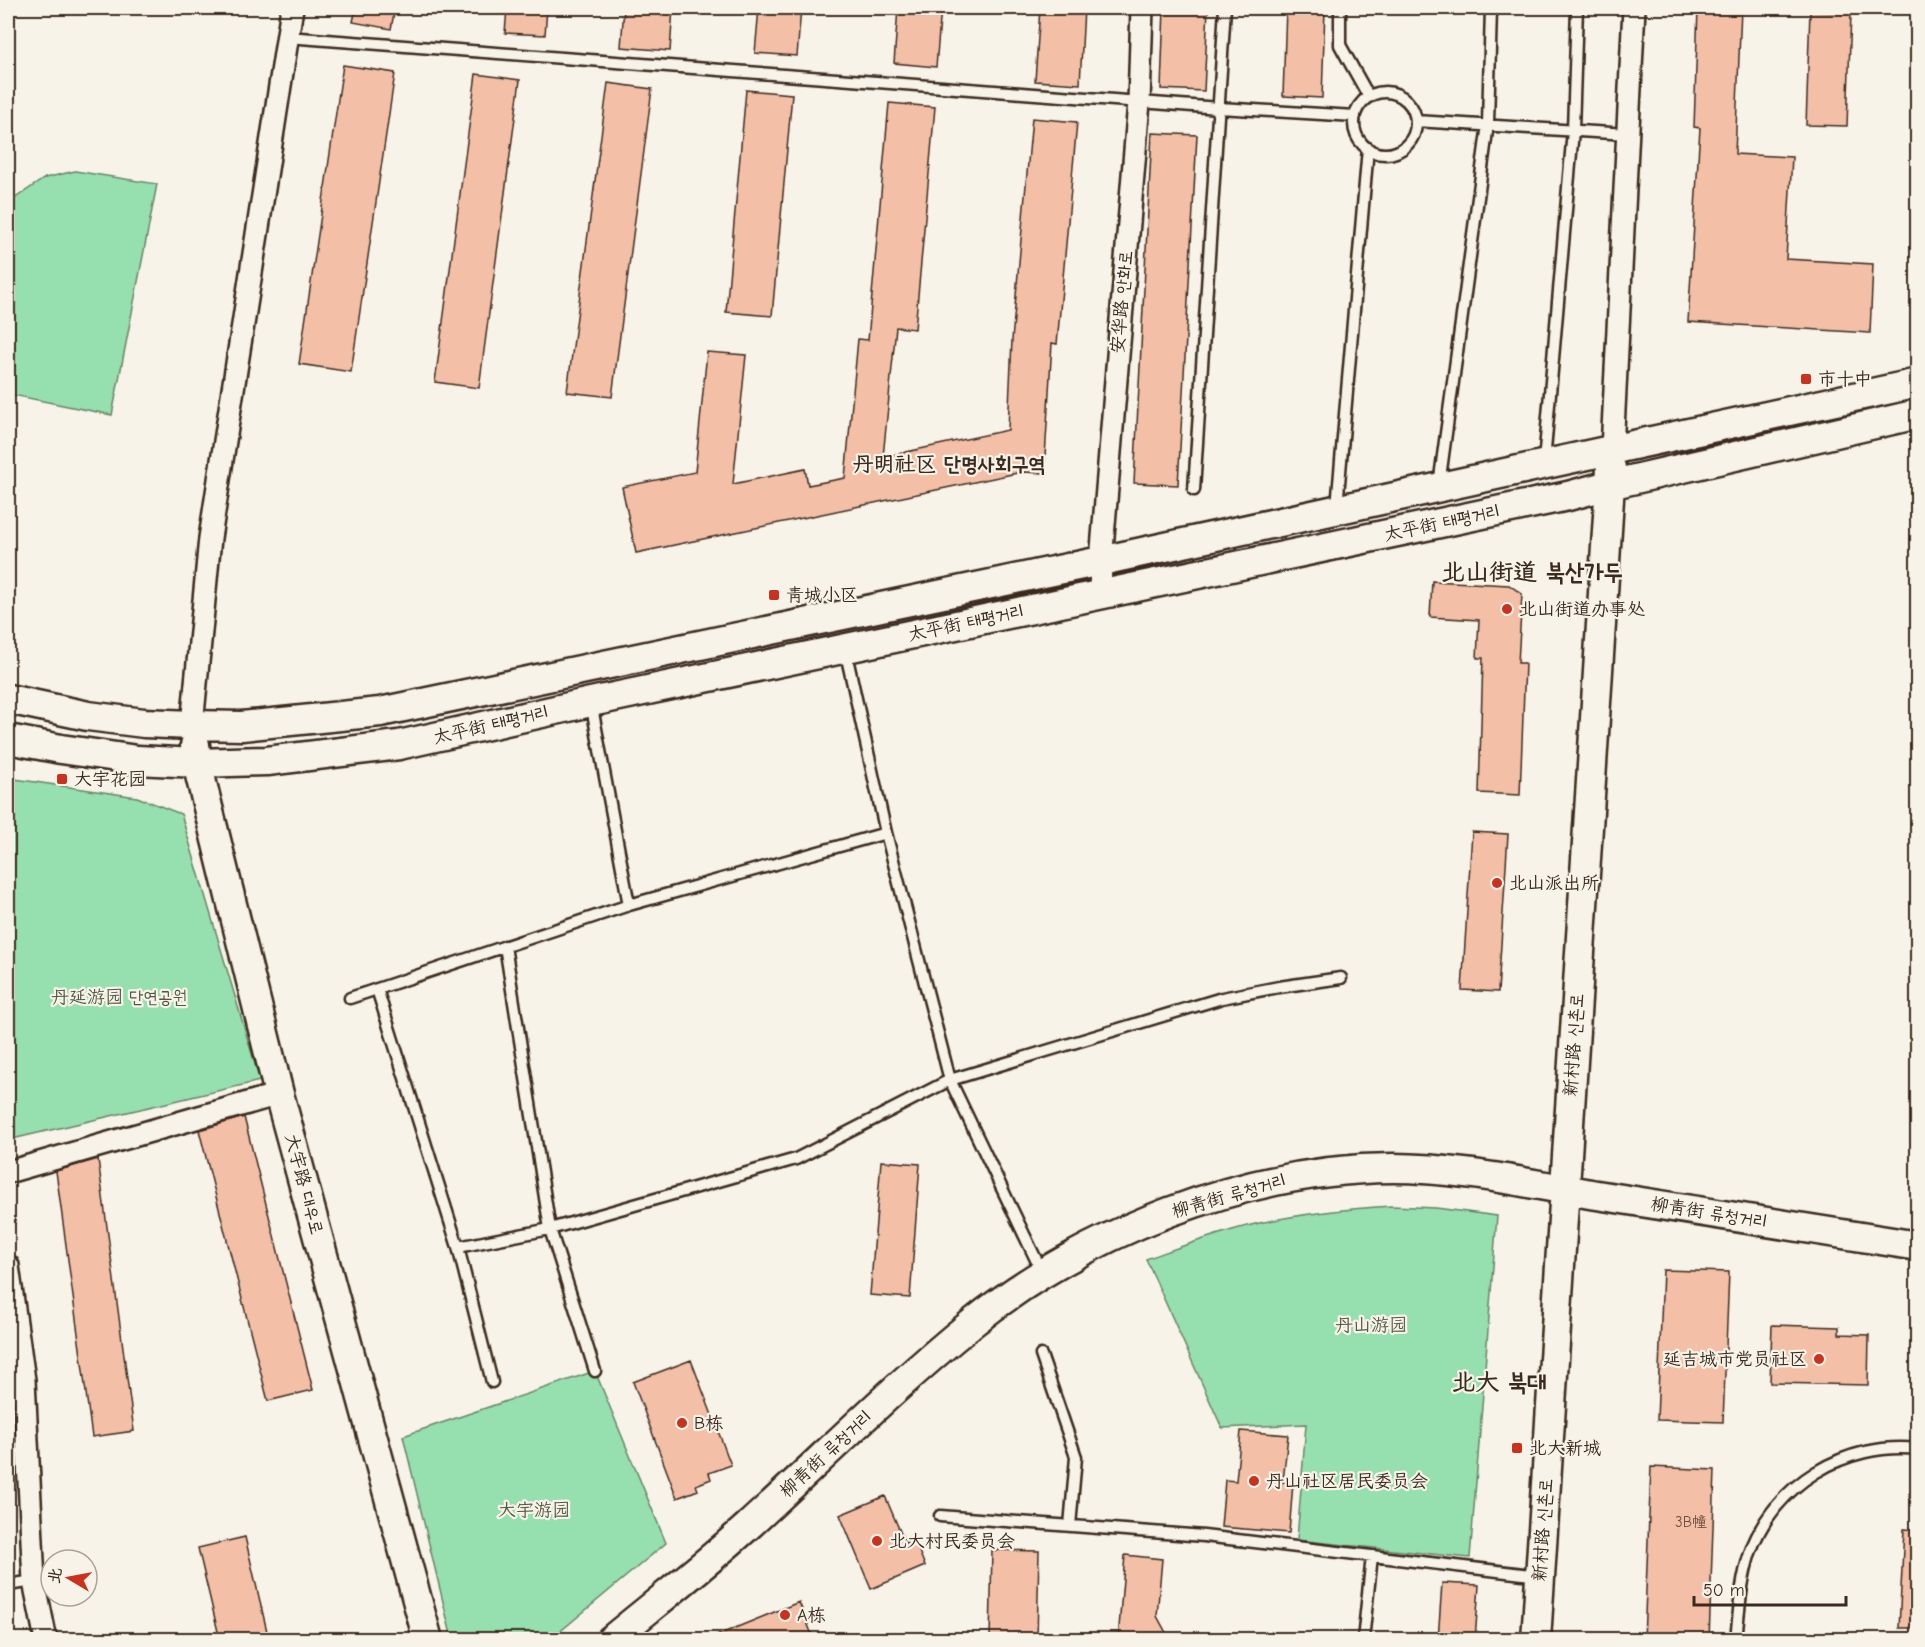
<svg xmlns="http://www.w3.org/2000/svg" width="1925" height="1647" viewBox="0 0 1925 1647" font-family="'Comic Neue','LXGW WenKai TC','Poor Story',sans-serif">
	<rect width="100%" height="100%" fill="#f7f3e8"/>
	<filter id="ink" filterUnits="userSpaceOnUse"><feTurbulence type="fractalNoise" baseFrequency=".0167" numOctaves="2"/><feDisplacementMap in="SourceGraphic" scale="12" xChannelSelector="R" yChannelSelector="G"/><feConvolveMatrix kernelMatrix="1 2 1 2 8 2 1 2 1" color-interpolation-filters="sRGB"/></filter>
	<g filter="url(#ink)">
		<path fill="#96dfae" stroke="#688466" stroke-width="1.5" d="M 75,171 L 157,184 L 112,415 L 8,394 L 8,203 L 45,178 Z
			M 8,778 L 137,797 L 181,814 L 260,1081 L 8,1140 Z
			M 1392,1206 L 1436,1208 L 1497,1216 L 1470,1558 L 1297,1540 L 1306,1424 L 1222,1428 L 1146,1259 C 1180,1247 1212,1235 1247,1226 C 1294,1214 1344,1209 1392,1206 Z
			M 595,1371 L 666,1543 L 551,1639 L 452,1639 L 403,1436 Z"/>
		<path fill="#f4bfa7" stroke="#3b2a1e" stroke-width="1.5" d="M 356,8 L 395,8 L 391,29 L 353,22 Z
			M 507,8 L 547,8 L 545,35 L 505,33 Z
			M 624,8 L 673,8 L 670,51 L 621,47 Z
			M 759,8 L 801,8 L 797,56 L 755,53 Z
			M 898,8 L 941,8 L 936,67 L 894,63 Z
			M 1040,8 L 1084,8 L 1080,84 L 1035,81 Z
			M 1164,8 L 1208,8 L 1204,91 L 1161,89 Z
			M 1286,8 L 1325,8 L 1322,98 L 1283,96 Z
			M 1698,8 L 1741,8 L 1735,154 L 1792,157 L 1786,259 L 1873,264 L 1870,333 L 1688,322 L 1700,128 L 1694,127 Z
			M 1810,11 L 1851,13 L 1847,126 L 1806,125 Z
			M 343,65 L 395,73 L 351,372 L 299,364 Z
			M 476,74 L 520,80 L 479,388 L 435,382 Z
			M 608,83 L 652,89 L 612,397 L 567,392 Z
			M 746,90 L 792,94 L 772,316 L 726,312 Z
			M 889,103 L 935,107 L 915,329 L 896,327 L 883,457 L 1008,430 L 1012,340 L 1032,118 L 1077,122 L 1057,344 L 1052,343 L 1044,473 L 1022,472 L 636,553 L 622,487 L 695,472 L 707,352 L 746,355 L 733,484 L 805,469 L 808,485 L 845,478 L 858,339 L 868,340 Z
			M 1152,133 L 1197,135 L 1178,485 L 1134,483 Z
			M 1432,581 L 1509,585 L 1522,594 L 1518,663 L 1525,663 L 1520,795 L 1479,793 L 1483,658 L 1477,658 L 1479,620 L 1430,617 Z
			M 1472,832 L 1508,834 L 1498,992 L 1462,990 Z
			M 244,1117 L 313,1390 L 268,1401 L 199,1130 Z
			M 98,1159 L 134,1431 L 92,1437 L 56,1171 Z
			M 881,1161 L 920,1164 L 910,1298 L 870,1295 Z
			M 1663,1270 L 1729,1272 L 1723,1422 L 1657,1420 Z
			M 1772,1325 L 1839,1327 L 1839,1334 L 1869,1335 L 1868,1385 L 1770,1383 Z
			M 691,1360 L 731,1465 L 709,1473 L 711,1479 L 696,1485 L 698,1490 L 677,1498 L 633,1382 Z
			M 1241,1431 L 1288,1435 L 1283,1482 L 1293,1483 L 1289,1533 L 1221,1527 L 1225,1480 L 1236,1481 Z
			M 1651,1467 L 1715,1470 L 1709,1640 L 1644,1640 Z
			M 885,1496 L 905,1543 L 914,1539 L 925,1566 L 871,1589 L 840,1515 Z
			M 1904,1529 L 1917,1530 L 1917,1628 L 1899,1628 Z
			M 245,1537 L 269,1640 L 220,1640 L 198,1548 Z
			M 992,1550 L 1039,1551 L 1037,1640 L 990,1640 Z
			M 1125,1555 L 1162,1559 L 1157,1616 L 1170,1640 L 1118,1640 Z
			M 1442,1583 L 1479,1585 L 1475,1640 L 1438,1640 Z
			M 799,1602 L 814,1640 L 708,1640 L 708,1639 Z"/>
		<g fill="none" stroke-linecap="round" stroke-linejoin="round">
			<defs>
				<path id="lane" d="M 1340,8 L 1340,45 L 1369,97
					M 287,37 L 1219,108 L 1355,116
					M1354 123a31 31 0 1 1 62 0a31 31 0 1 1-62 0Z
					M 1416,121 L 1628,134
					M 1544,462 L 1573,130 L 1577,8
					M 1439,485 L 1488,124 L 1491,8
					M 1194,490 L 1225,8
					M 1337,507 L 1368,148
					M 845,649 L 886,833 L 950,1080 L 1042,1272
					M 591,702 L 629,905
					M 505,946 L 550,1229 L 595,1371
					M 377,989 L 458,1247 L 492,1382
					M 350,998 L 629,905 L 886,833
					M 458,1247 L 550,1229 L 796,1159 L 950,1080 L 1222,998 L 1279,987 L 1341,978
					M 1041,1355 L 1076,1457 L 1070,1526
					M 940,1516 L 1204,1536 L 1540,1576
					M 8,1585 L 34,1581
					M 1363,1640 L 1372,1556
					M 1736,1640 C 1739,1611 1741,1580 1750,1553 C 1774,1484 1846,1441 1918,1449"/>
				<path id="street" d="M 1612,450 L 1634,8
					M 1100,595 L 1101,561 L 1139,102 L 1142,8
					M 192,725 L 210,538 L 292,8
					M 8,1172 L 279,1094
					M 8,1266 L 24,1380 L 34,1581 L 46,1640"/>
				<path id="secondary" d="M 8,699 L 88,716 L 144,723 L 192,725 L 242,726 L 380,712 L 1101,561 L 1918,383
					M 8,739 L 61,749 L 137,760 L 197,763 L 267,761 L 399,745 L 591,702 L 1568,496 L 1609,485 L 1918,414
					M 195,745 L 197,763 L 279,1094 L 428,1640
					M 611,1640 C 657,1602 704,1566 747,1527 C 822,1459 893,1387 971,1324 C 1085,1232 1246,1169 1393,1168 C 1462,1168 1530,1184 1597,1195 C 1704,1212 1811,1229 1918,1246
					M 1536,1640 L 1611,468"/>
			</defs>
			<use href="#lane" stroke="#3b2a1e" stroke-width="15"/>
			<use href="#street" stroke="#3b2a1e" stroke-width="26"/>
			<use href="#secondary" stroke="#3b2a1e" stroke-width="33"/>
			<use href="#lane" stroke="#f7f3e8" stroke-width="10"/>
			<use href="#street" stroke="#f7f3e8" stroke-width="21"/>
			<use href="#secondary" stroke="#f7f3e8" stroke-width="28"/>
		</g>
	</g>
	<g fill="#c8321e" stroke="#f7f3e8" stroke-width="2">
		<rect x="1800" y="373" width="12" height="12" rx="3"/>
		<rect x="768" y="589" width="12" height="12" rx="3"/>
		<circle cx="1507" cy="609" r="6"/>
		<rect x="56" y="773" width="12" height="12" rx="3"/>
		<circle cx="1497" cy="883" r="6"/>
		<circle cx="1819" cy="1359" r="6"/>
		<circle cx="682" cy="1423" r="6"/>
		<rect x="1511" y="1442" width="12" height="12" rx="3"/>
		<circle cx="1254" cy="1481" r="6"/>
		<circle cx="877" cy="1541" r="6"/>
		<circle cx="785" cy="1615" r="6"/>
	</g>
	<g text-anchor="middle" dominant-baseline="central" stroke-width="4.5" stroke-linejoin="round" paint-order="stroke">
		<g font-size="15" fill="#694f40">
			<text x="1691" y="1522">3B幢</text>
		</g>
		<g font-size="18" fill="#3b2a1e" stroke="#f7f3e8">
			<text transform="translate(1122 302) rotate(-85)">安华路 안화로</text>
			<text transform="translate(1442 523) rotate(-12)">太平街 태평거리</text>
			<text transform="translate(966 623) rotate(-12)">太平街 태평거리</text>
			<text transform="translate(491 725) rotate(-13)">太平街 태평거리</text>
			<text transform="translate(1574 1045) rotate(-86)">新村路 신촌로</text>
			<text transform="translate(304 1184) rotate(75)">大宇路 대우로</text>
			<text transform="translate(1229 1196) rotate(-16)">柳青街 류청거리</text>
			<text transform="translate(1709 1213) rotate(9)">柳青街 류청거리</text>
			<text transform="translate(826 1454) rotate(-43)">柳青街 류청거리</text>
			<text transform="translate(1543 1530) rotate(-86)">新村路 신촌로</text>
		</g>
		<g font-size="18" fill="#3b2a1e" stroke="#f7f3e8" text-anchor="start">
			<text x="1818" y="379">市十中</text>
			<text x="786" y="595">青城小区</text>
			<text x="1519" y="609">北山街道办事处</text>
			<text x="74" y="779">大宇花园</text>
			<text x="1509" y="883">北山派出所</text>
			<text x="1807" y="1359" text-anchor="end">延吉城市党员社区</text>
			<text x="694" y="1423">B栋</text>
			<text x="1529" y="1448">北大新城</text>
			<text x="1266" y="1481">丹山社区居民委员会</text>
			<text x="889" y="1541">北大村民委员会</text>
			<text x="797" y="1615">A栋</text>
		</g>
		<g font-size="18" fill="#525742" stroke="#f7f3e8">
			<text x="119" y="997">丹延游园 단연공원</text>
			<text x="1371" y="1325">丹山游园</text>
			<text x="534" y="1510">大宇游园</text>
		</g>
		<g font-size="21" font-weight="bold" fill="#3b2a1e" stroke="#f7f3e8">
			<text x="949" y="464">丹明社区 단명사회구역</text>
		</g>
		<g font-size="24" font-weight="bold" fill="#3b2a1e" stroke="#f7f3e8">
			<text x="1532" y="572">北山街道 북산가두</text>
			<text x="1499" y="1382">北大 북대</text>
		</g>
	</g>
	<rect width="1925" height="1647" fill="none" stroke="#f7f3e8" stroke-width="30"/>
	<rect x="15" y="15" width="1895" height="1617" fill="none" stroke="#3b2a1e" stroke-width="2" filter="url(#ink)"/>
	<g transform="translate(69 1578) rotate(280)"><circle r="28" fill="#f7f3e8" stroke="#aca397" stroke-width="1.5"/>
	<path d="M0-4.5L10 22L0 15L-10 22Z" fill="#c8321e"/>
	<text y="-9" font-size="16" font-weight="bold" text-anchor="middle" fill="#3b2a1e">北</text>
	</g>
	<path d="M1694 1596v9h152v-9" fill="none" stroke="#3b2a1e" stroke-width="3"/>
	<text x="1703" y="1596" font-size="18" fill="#3b2a1e" stroke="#f7f3e8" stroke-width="4.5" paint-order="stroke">50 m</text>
</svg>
